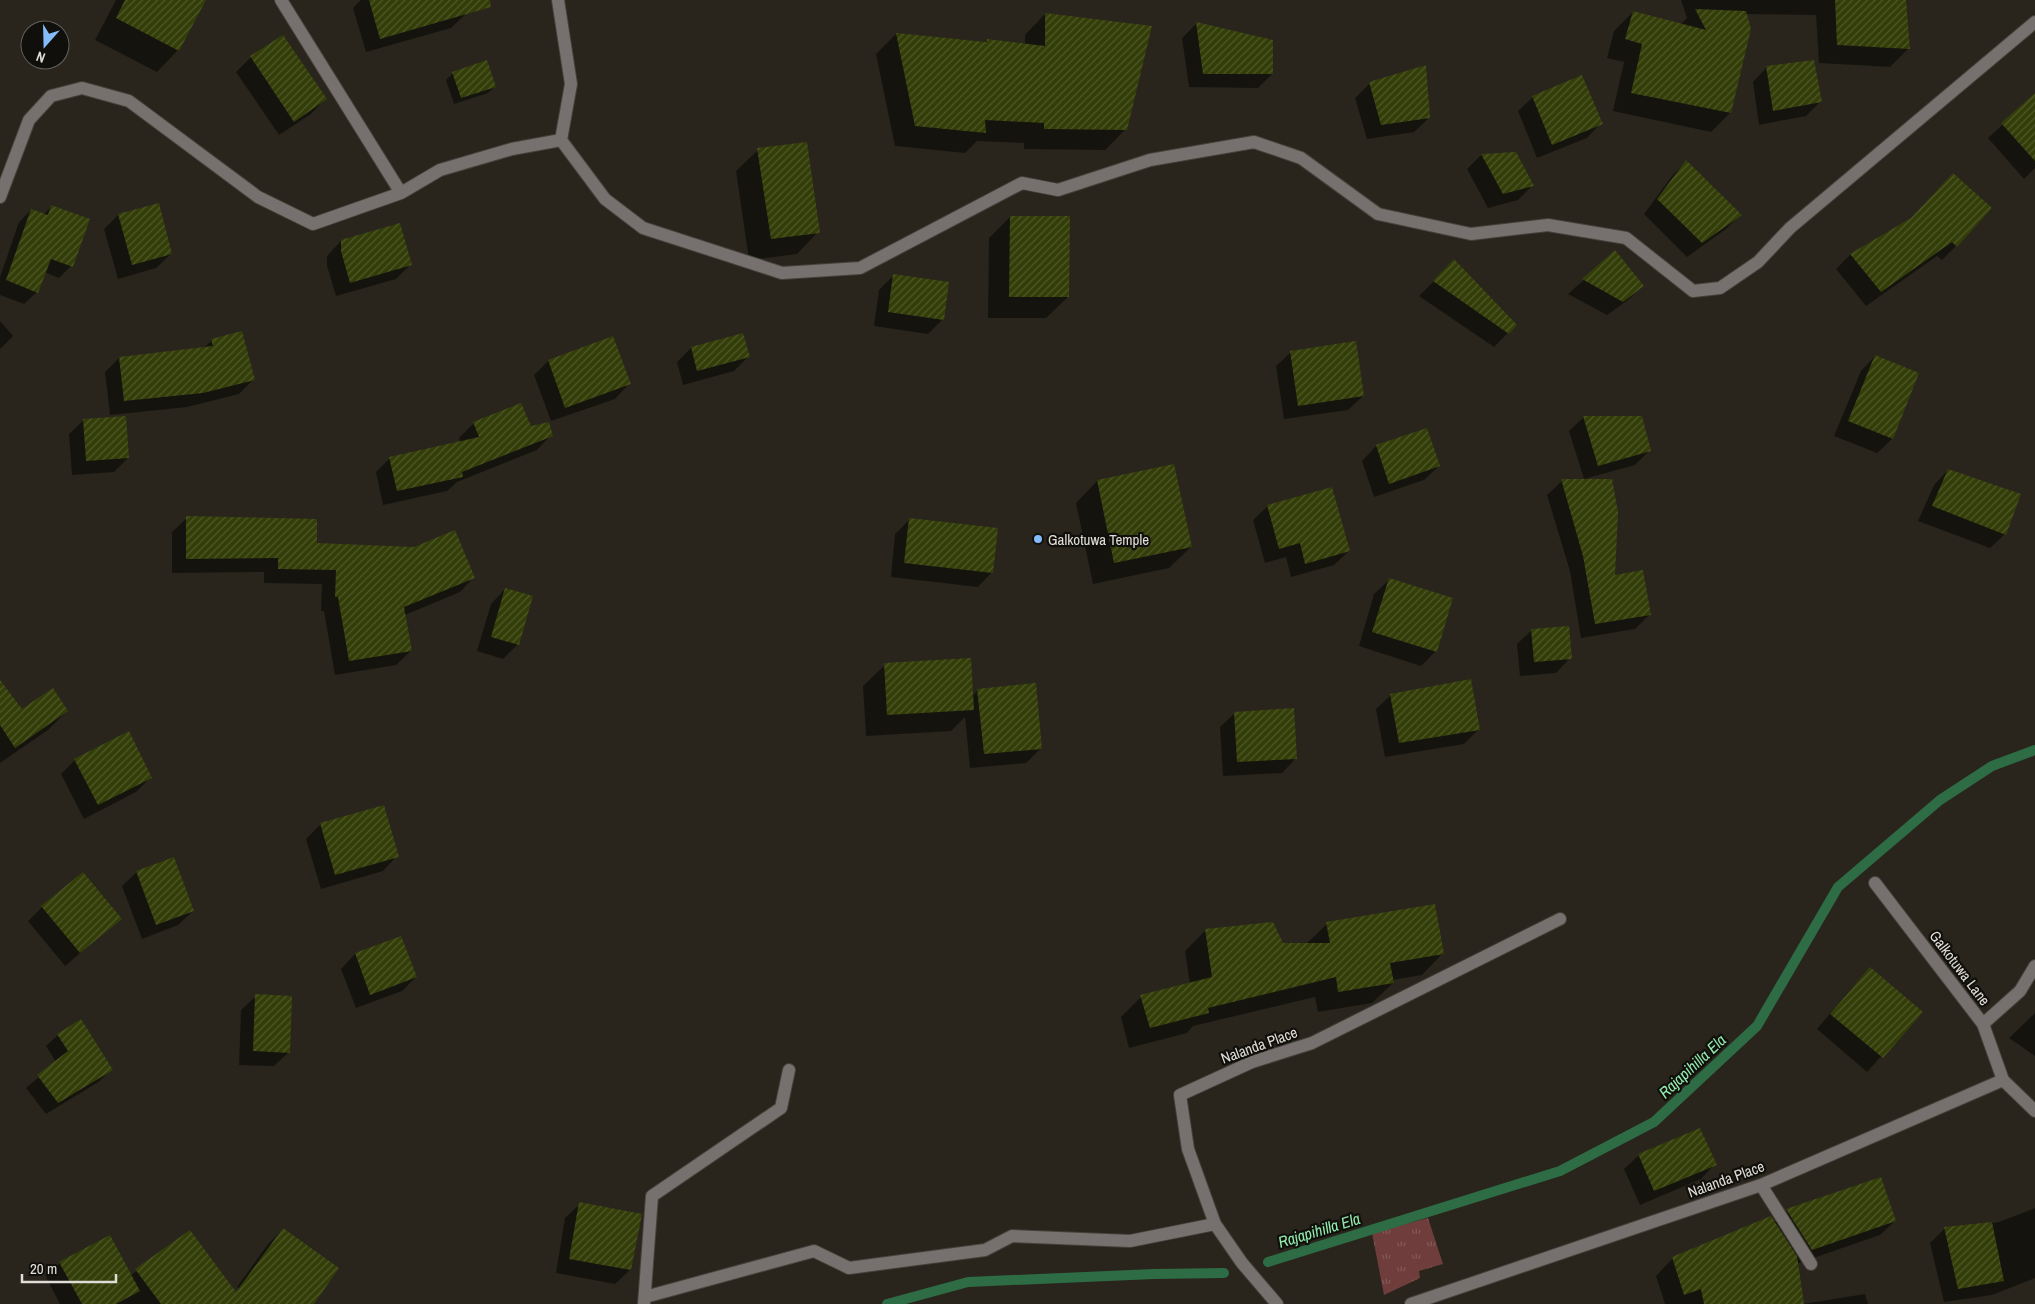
<svg xmlns="http://www.w3.org/2000/svg" width="2035" height="1304" viewBox="0 0 2035 1304" font-family="'Archivo Narrow',sans-serif">
	<defs>
		<pattern id="grass-tufts" width="24" height="20" patternUnits="userSpaceOnUse" patternTransform="scale(1.25)"><rect width="24" height="20" fill="#6f3d3c"/><path d="M3 7l-1-3M5 7V3M7 7l1-3M15 17l-1-3M17 17v-4M19 17l1-3" fill="none" stroke="#835957"/></pattern>
		<pattern id="building-hatch" width="6" height="6" patternUnits="userSpaceOnUse" patternTransform="scale(1.25)"><rect width="6" height="6" fill="#333d08"/><path d="M-1 1l2-2M0 6l6-6M5 7l2-2" fill="none" stroke="#50592b"/></pattern>
	</defs>
	<rect width="100%" height="100%" fill="#29251c"/>
	<path fill="url(#grass-tufts)" d="M 1428,1218 L 1443,1264 L 1419,1271 L 1420,1278 L 1384,1295 L 1372,1233 Z"/>
	<path fill="#0007" d="M 116,0 L 205,0 L 178,50 L 157,72 L 95,40 Z
		M 361,0 L 462,0 L 466,14 L 451,28 L 366,52 L 353,8 Z
		M 1681,0 L 1904,0 L 1909,48 L 1890,67 L 1819,63 L 1816,15 L 1745,14 L 1750,29 L 1730,113 L 1711,132 L 1613,111 L 1624,62 L 1607,58 L 1614,31 L 1633,12 L 1681,24 L 1687,18 Z
		M 1045,14 L 1126,129 L 1105,150 L 1024,149 L 1024,143 L 977,141 L 965,153 L 895,146 L 876,54 L 896,34 L 1025,45 L 1025,35 Z
		M 1196,24 L 1272,74 L 1258,88 L 1189,87 L 1182,38 Z
		M 283,36 L 325,99 L 311,114 L 279,135 L 236,72 L 251,57 Z
		M 1425,67 L 1429,118 L 1414,132 L 1367,139 L 1355,98 L 1369,84 Z
		M 1767,67 L 1820,102 L 1806,116 L 1759,125 L 1753,82 Z
		M 453,73 L 495,86 L 488,93 L 454,104 L 446,80 Z
		M 2035,95 L 2035,168 L 2024,179 L 1988,138 Z
		M 1533,97 L 1601,123 L 1587,138 L 1537,158 L 1518,111 Z
		M 758,150 L 818,232 L 797,254 L 749,260 L 736,171 Z
		M 1515,153 L 1532,186 L 1518,200 L 1488,208 L 1467,169 L 1481,155 Z
		M 1686,161 L 1740,215 L 1726,229 L 1687,257 L 1644,214 L 1672,176 Z
		M 1938,189 L 1956,246 L 1942,260 L 1937,256 L 1866,306 L 1836,269 L 1850,255 L 1909,221 Z
		M 52,206 L 71,266 L 59,278 L 44,272 L 37,292 L 24,304 L 0,295 L 0,277 L 19,222 L 31,210 L 43,215 Z
		M 118,215 L 171,254 L 156,268 L 118,279 L 104,229 Z
		M 1010,217 L 1068,297 L 1046,318 L 988,318 L 989,238 Z
		M 341,241 L 410,265 L 396,279 L 336,296 L 327,266 L 327,256 Z
		M 1615,252 L 1643,286 L 1628,300 L 1607,315 L 1568,294 Z
		M 1454,261 L 1508,333 L 1494,347 L 1419,296 Z
		M 893,276 L 943,319 L 928,334 L 874,326 L 879,290 Z
		M 0,321 L 13,336 L 0,349 Z
		M 742,334 L 748,357 L 734,371 L 683,385 L 677,362 L 691,348 Z
		M 612,337 L 629,384 L 615,399 L 551,421 L 534,375 L 548,361 Z
		M 212,340 L 253,380 L 239,394 L 187,407 L 110,415 L 105,372 L 119,358 L 203,349 Z
		M 1291,352 L 1363,396 L 1348,410 L 1284,419 L 1276,366 Z
		M 1875,356 L 1918,373 L 1892,439 L 1877,453 L 1834,436 L 1861,371 Z
		M 520,404 L 530,428 L 551,435 L 537,450 L 457,482 L 447,491 L 383,505 L 376,472 L 390,458 L 461,443 L 459,438 L 474,423 Z
		M 1584,417 L 1650,450 L 1635,465 L 1584,479 L 1569,431 Z
		M 84,420 L 128,458 L 114,472 L 72,475 L 69,434 Z
		M 1426,429 L 1439,466 L 1424,480 L 1374,497 L 1362,461 L 1376,446 Z
		M 1948,470 L 2005,534 L 1990,548 L 1918,521 L 1934,485 Z
		M 1097,481 L 1191,547 L 1169,568 L 1093,584 L 1076,503 Z
		M 1562,481 L 1613,576 L 1649,615 L 1635,629 L 1581,638 L 1570,571 L 1547,495 Z
		M 1268,506 L 1349,551 L 1334,565 L 1291,577 L 1286,557 L 1265,563 L 1253,520 Z
		M 187,518 L 315,544 L 474,577 L 460,592 L 405,615 L 411,651 L 396,665 L 335,675 L 324,611 L 321,611 L 322,584 L 264,583 L 264,572 L 172,573 L 172,532 Z
		M 910,519 L 992,572 L 978,587 L 891,577 L 895,534 Z
		M 1389,580 L 1436,651 L 1421,666 L 1359,646 L 1374,594 Z
		M 505,589 L 518,644 L 503,659 L 477,651 L 491,604 Z
		M 1532,630 L 1570,658 L 1556,673 L 1520,676 L 1517,644 Z
		M 885,665 L 972,696 L 978,690 L 1041,748 L 1026,763 L 970,768 L 965,717 L 951,731 L 866,736 L 863,686 Z
		M 0,682 L 22,711 L 67,711 L 48,730 L 0,763 Z
		M 1391,695 L 1479,729 L 1464,744 L 1385,757 L 1376,709 Z
		M 1235,713 L 1296,758 L 1282,773 L 1223,776 L 1220,727 Z
		M 75,760 L 151,777 L 136,792 L 84,819 L 61,774 Z
		M 321,824 L 397,856 L 383,871 L 321,889 L 306,839 Z
		M 137,872 L 193,911 L 178,925 L 142,939 L 122,886 Z
		M 42,907 L 120,919 L 65,966 L 28,921 Z
		M 1327,924 L 1442,954 L 1422,975 L 1392,980 L 1393,983 L 1372,1003 L 1318,1012 L 1315,997 L 1193,1026 L 1187,1033 L 1129,1048 L 1121,1017 L 1141,997 L 1190,984 L 1185,951 L 1206,930 L 1282,944 L 1306,944 Z
		M 355,954 L 416,977 L 402,991 L 356,1008 L 341,969 Z
		M 1856,983 L 1921,1012 L 1867,1072 L 1817,1029 Z
		M 256,996 L 289,1052 L 274,1066 L 239,1065 L 241,1010 Z
		M 2035,1013 L 2035,1056 L 2009,1038 Z
		M 58,1035 L 111,1069 L 100,1081 L 46,1114 L 26,1088 L 56,1062 L 46,1046 Z
		M 1639,1155 L 1715,1164 L 1701,1179 L 1640,1205 L 1624,1169 Z
		M 1880,1179 L 1895,1221 L 1880,1235 L 1796,1264 L 1803,1304 L 1865,1294 L 1868,1304 L 1665,1304 L 1656,1276 L 1673,1258 L 1774,1223 L 1787,1210 Z
		M 580,1204 L 630,1270 L 615,1284 L 556,1273 L 565,1218 Z
		M 2035,1208 L 2035,1278 L 1992,1295 L 1944,1302 L 1930,1243 L 1945,1228 L 1999,1222 Z
		M 283,1229 L 312,1304 L 261,1304 L 237,1287 L 268,1244 Z
		M 190,1231 L 243,1304 L 60,1304 L 46,1277 L 60,1263 L 130,1276 Z"/>
	<g fill="none" stroke-linecap="round" stroke-linejoin="round">
		<path stroke="#2d6c44" stroke-width="10" d="M 1268,1262 L 1560,1171 L 1654,1122 L 1757,1026 L 1838,887 L 1940,800 L 1992,766 L 2035,750
			M 887,1304 L 968,1282 L 1154,1274 L 1224,1273"/>
	</g>
	<path fill="url(#building-hatch)" d="M 125,0 L 206,0 L 179,51 L 116,18 Z
		M 369,0 L 490,0 L 491,7 L 380,39 Z
		M 1835,0 L 1906,0 L 1910,49 L 1837,45 Z
		M 1695,9 L 1746,11 L 1751,29 L 1731,113 L 1631,93 L 1642,44 L 1625,39 L 1633,11 L 1706,30 Z
		M 1045,13 L 1152,26 L 1127,130 L 1044,129 L 1044,123 L 985,120 L 986,133 L 915,126 L 896,33 L 987,42 L 987,39 L 1045,46 Z
		M 1196,22 L 1273,40 L 1273,74 L 1203,74 Z
		M 283,35 L 327,99 L 294,122 L 250,56 Z
		M 487,60 L 496,87 L 461,98 L 452,72 Z
		M 1814,60 L 1822,102 L 1773,111 L 1766,66 Z
		M 1426,65 L 1430,118 L 1381,125 L 1369,82 Z
		M 1582,75 L 1603,124 L 1552,145 L 1532,96 Z
		M 2035,93 L 2035,161 L 2001,123 Z
		M 807,142 L 820,233 L 771,239 L 757,148 Z
		M 1516,152 L 1534,186 L 1503,194 L 1481,154 Z
		M 1686,160 L 1742,215 L 1702,243 L 1657,199 Z
		M 1953,173 L 1992,208 L 1957,247 L 1952,242 L 1881,292 L 1850,254 L 1911,218 Z
		M 159,203 L 172,254 L 132,265 L 118,214 Z
		M 51,205 L 90,219 L 73,267 L 51,259 L 38,293 L 6,280 L 31,209 L 48,215 Z
		M 1010,216 L 1070,216 L 1069,297 L 1009,297 Z
		M 400,223 L 412,265 L 350,283 L 341,251 L 341,240 Z
		M 1615,250 L 1644,286 L 1623,302 L 1582,279 Z
		M 1454,259 L 1517,325 L 1509,334 L 1433,281 Z
		M 893,274 L 949,282 L 944,320 L 888,312 Z
		M 242,331 L 255,380 L 203,393 L 124,401 L 119,357 L 213,346 L 211,339 Z
		M 743,333 L 750,357 L 697,371 L 691,347 Z
		M 613,336 L 631,384 L 565,408 L 548,360 Z
		M 1356,341 L 1364,396 L 1298,406 L 1290,351 Z
		M 1875,355 L 1919,373 L 1893,439 L 1848,421 Z
		M 521,403 L 531,426 L 549,422 L 553,436 L 462,472 L 463,477 L 397,491 L 389,457 L 479,437 L 473,422 Z
		M 126,416 L 129,458 L 86,461 L 83,419 Z
		M 1583,416 L 1642,416 L 1651,451 L 1598,466 Z
		M 1427,428 L 1440,466 L 1389,484 L 1376,445 Z
		M 1174,464 L 1192,547 L 1114,563 L 1097,480 Z
		M 1948,469 L 2021,494 L 2006,535 L 1932,506 Z
		M 1561,479 L 1612,479 L 1618,512 L 1615,575 L 1643,570 L 1651,615 L 1595,624 L 1583,556 Z
		M 1332,487 L 1350,551 L 1305,564 L 1300,543 L 1279,549 L 1267,505 Z
		M 186,516 L 317,519 L 317,543 L 414,547 L 455,530 L 475,578 L 404,607 L 412,651 L 349,661 L 338,597 L 335,597 L 336,570 L 278,569 L 278,558 L 186,559 Z
		M 909,518 L 998,528 L 993,573 L 904,563 Z
		M 1389,578 L 1453,598 L 1437,652 L 1372,632 Z
		M 505,588 L 533,596 L 519,645 L 491,637 Z
		M 1569,626 L 1572,659 L 1534,662 L 1531,629 Z
		M 971,658 L 974,710 L 887,715 L 884,663 Z
		M 1471,679 L 1480,730 L 1399,743 L 1390,694 Z
		M 0,680 L 22,709 L 53,688 L 68,711 L 15,748 L 0,725 Z
		M 1036,683 L 1042,749 L 984,754 L 977,689 Z
		M 1294,708 L 1297,759 L 1237,762 L 1234,712 Z
		M 129,731 L 152,778 L 98,805 L 74,759 Z
		M 384,805 L 399,857 L 335,875 L 320,823 Z
		M 174,857 L 194,911 L 156,925 L 136,871 Z
		M 83,872 L 122,919 L 80,953 L 41,906 Z
		M 1435,904 L 1444,954 L 1390,963 L 1394,983 L 1338,992 L 1336,977 L 1208,1008 L 1209,1013 L 1150,1028 L 1140,995 L 1212,977 L 1205,929 L 1273,922 L 1283,943 L 1330,943 L 1326,922 Z
		M 401,936 L 417,977 L 370,995 L 355,953 Z
		M 1870,967 L 1923,1012 L 1883,1058 L 1830,1014 Z
		M 255,994 L 292,996 L 290,1053 L 253,1051 Z
		M 81,1019 L 113,1070 L 58,1103 L 37,1075 L 68,1051 L 57,1034 Z
		M 1700,1128 L 1717,1165 L 1654,1191 L 1638,1154 Z
		M 1881,1177 L 1896,1221 L 1812,1250 L 1786,1209 Z
		M 579,1202 L 642,1214 L 631,1270 L 569,1259 Z
		M 1771,1216 L 1797,1256 L 1804,1304 L 1704,1304 L 1701,1289 L 1684,1295 L 1672,1257 Z
		M 1992,1222 L 2004,1281 L 1958,1289 L 1944,1227 Z
		M 283,1228 L 339,1268 L 314,1304 L 161,1304 L 135,1269 L 190,1230 L 236,1292 Z
		M 110,1235 L 140,1291 L 116,1304 L 82,1304 L 59,1262 Z"/>
	<g fill="none" stroke-linecap="round" stroke-linejoin="round">
		<defs>
			<path id="minor" d="M 281,0 L 401,193
				M 558,0 L 571,84 L 561,140
				M 561,140 L 605,199 L 643,228 L 782,273 L 860,268 L 1022,183 L 1058,190 L 1150,160 L 1254,142 L 1301,158 L 1378,214 L 1471,234 L 1548,225 L 1626,238 L 1693,291 L 1720,288 L 1758,262 L 1790,228 L 2035,22
				M 0,197 L 29,120 L 51,96 L 82,88 L 129,101 L 258,197 L 313,224 L 401,193 L 440,170 L 512,149 L 561,140
				M 1875,883 L 1983,1024 L 2003,1080 L 2035,1111
				M 1983,1024 L 2020,991 L 2035,966
				M 1761,1185 L 1811,1264
				M 645,1297 L 814,1251 L 849,1268 L 985,1250 L 1012,1236 L 1130,1241 L 1215,1224
				M 644,1304 L 652,1196 L 781,1108 L 789,1070
				M 1277,1304 L 1242,1263 L 1215,1224 L 1188,1149 L 1180,1095 L 1252,1062 L 1312,1043 L 1560,919
				M 1411,1304 L 1761,1185 L 2003,1080"/>
		</defs>
		<use href="#minor" stroke="#46423a" stroke-width="14"/>
		<use href="#minor" stroke="#76716e" stroke-width="12"/>
	</g>
	<circle fill="#84bcfb" stroke="#100f0b" stroke-width="2" cx="1038" cy="539" r="5"/>
	<g text-anchor="middle" dominant-baseline="central" stroke-width="4.5" stroke-linejoin="round" paint-order="stroke">
		<g font-size="15" fill="#e0ddd7" stroke="#100f0b" text-anchor="start">
			<text x="1048" y="539">Galkotuwa Temple</text>
		</g>
		<g font-size="15" fill="#e0ddd7" stroke="#100f0b">
			<text transform="translate(1960 968) rotate(53)">Galkotuwa Lane</text>
			<text transform="translate(1259 1045) rotate(-20)">Nalanda Place</text>
			<text transform="translate(1726 1179) rotate(-20)">Nalanda Place</text>
		</g>
		<g font-size="16" font-style="italic" fill="#92ecae" stroke="#100f0b">
			<text transform="translate(1692 1066) rotate(-43)">Rajapihilla Ela</text>
			<text transform="translate(1319 1230) rotate(-17)">Rajapihilla Ela</text>
		</g>
	</g>
	<g transform="translate(45 45) rotate(200)"><circle r="24" fill="#100f0b" stroke="#63615d"/>
	<path d="M0-4L9 19L0 12L-9 19Z" fill="#84bcfb"/>
	<text y="-8" font-size="14" font-weight="bold" text-anchor="middle" fill="#e0ddd7">N</text>
	</g>
	<path d="M22 1274v8h94v-8" fill="none" stroke="#e0ddd7" stroke-width="2.5"/>
	<text x="30" y="1274" font-size="15" fill="#e0ddd7" stroke="#100f0b" stroke-width="4" paint-order="stroke">20 m</text>
</svg>
